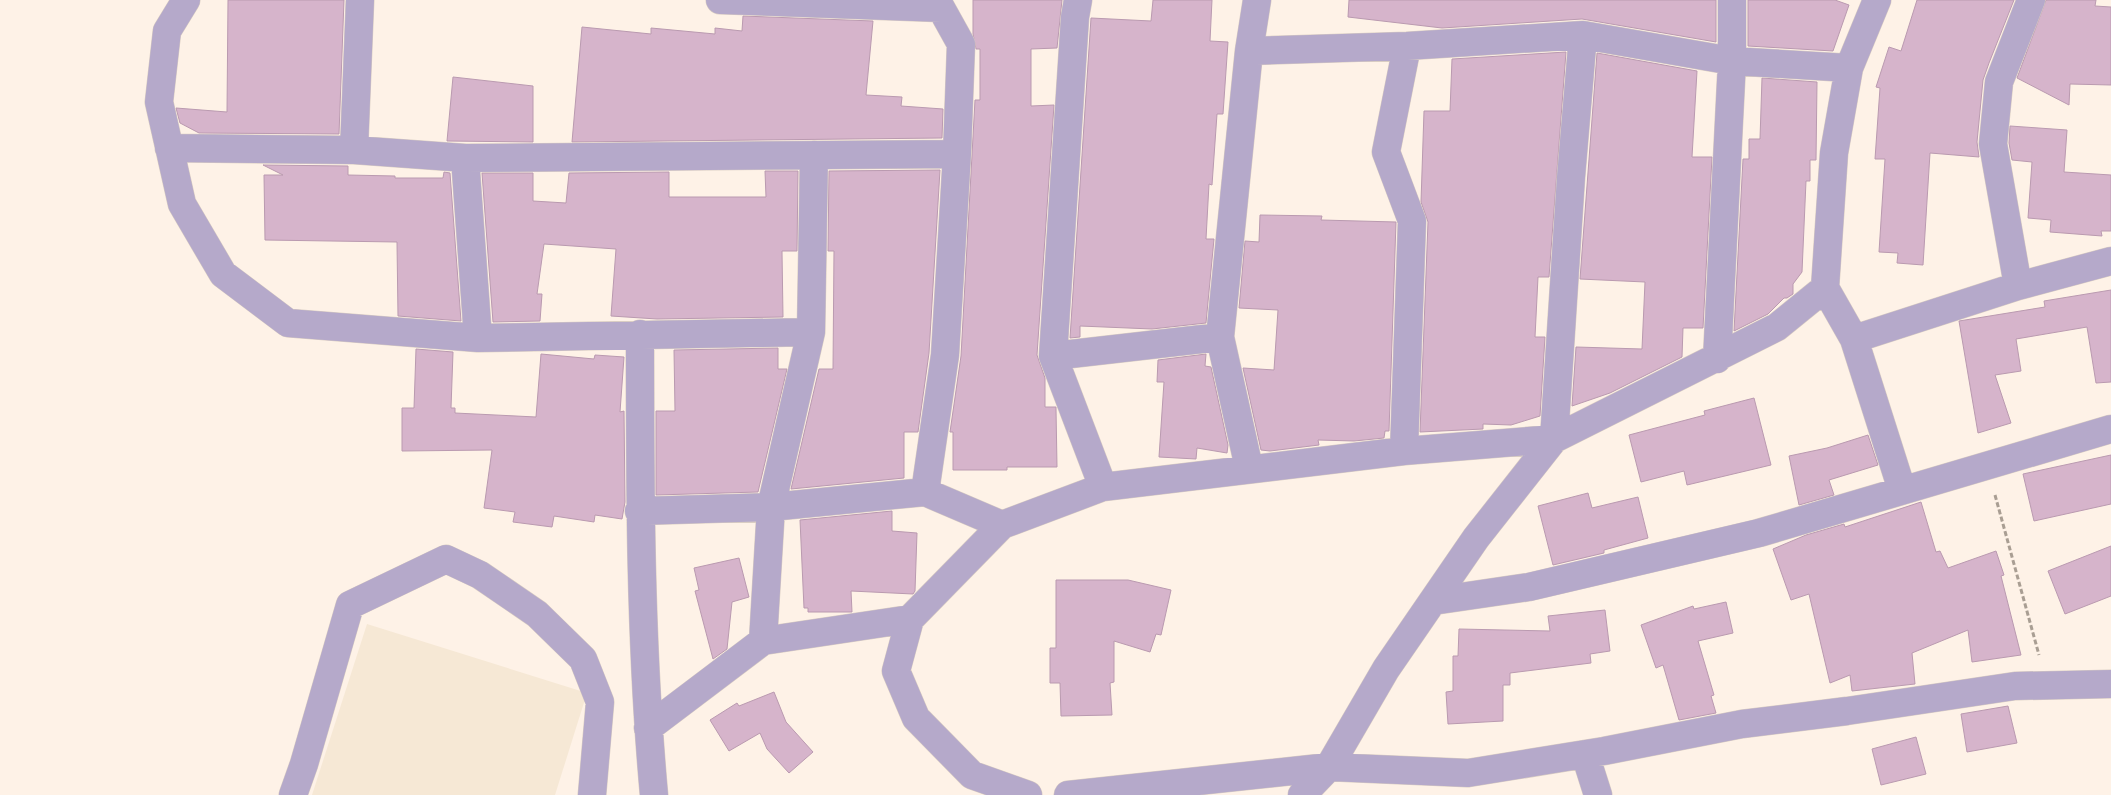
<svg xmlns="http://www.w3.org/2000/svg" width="2111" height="795" viewBox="0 0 2111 795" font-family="Lato,sans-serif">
	<rect width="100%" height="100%" fill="#fef2e7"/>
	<path fill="#f6e8d5" d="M 367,624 L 587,693 L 555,795 L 312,795 Z"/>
	<path fill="#d6b4cb" stroke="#ba9ab0" d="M 228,0 L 344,0 L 339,134 L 199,133 L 180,123 L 176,108 L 227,112 Z
		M 973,0 L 1062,0 L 1057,48 L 1031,49 L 1031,106 L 1054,105 L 1037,355 L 1045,378 L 1045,407 L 1056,407 L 1056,409 L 1057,467 L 1007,467 L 1007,470 L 953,470 L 953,432 L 950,432 L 961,356 L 975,100 L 980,100 L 980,49 L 976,49 L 973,34 Z
		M 1153,0 L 1212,0 L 1210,41 L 1228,42 L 1223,114 L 1217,114 L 1212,185 L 1209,184 L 1206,239 L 1214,239 L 1206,323 L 1152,329 L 1080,326 L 1080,337 L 1070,338 L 1091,18 L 1151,21 Z
		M 1349,0 L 1716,0 L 1716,42 L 1582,19 L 1442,28 L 1348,17 Z
		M 1748,0 L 1835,0 L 1849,5 L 1833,51 L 1748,46 Z
		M 1917,0 L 2014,0 L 1989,63 L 1983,80 L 1977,142 L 1979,157 L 1930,153 L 1923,265 L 1897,263 L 1898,253 L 1879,252 L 1885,159 L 1875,159 L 1880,88 L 1876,87 L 1889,47 L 1901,51 Z
		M 2046,0 L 2096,0 L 2095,6 L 2111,7 L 2111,85 L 2070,84 L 2069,105 L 2017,78 Z
		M 743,16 L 873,21 L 866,95 L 902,97 L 901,106 L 943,109 L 942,138 L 572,142 L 582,27 L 651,34 L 651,28 L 715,34 L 715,28 L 742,31 Z
		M 1566,52 L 1549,277 L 1538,277 L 1535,337 L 1545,337 L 1540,416 L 1511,425 L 1483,424 L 1483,429 L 1420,432 L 1428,222 L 1421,202 L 1424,111 L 1450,111 L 1452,59 Z
		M 1597,53 L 1697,71 L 1692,157 L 1712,157 L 1703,328 L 1683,328 L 1682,357 L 1610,393 L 1572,406 L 1576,347 L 1642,349 L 1645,282 L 1580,279 Z
		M 453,77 L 533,86 L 533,142 L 447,141 Z
		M 1762,78 L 1817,82 L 1816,160 L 1810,160 L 1810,181 L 1806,181 L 1802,272 L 1793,284 L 1793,294 L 1787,298 L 1784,298 L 1768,314 L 1734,331 L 1743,159 L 1749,159 L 1749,139 L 1760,139 Z
		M 2010,126 L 2067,130 L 2064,172 L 2111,175 L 2111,231 L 2101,231 L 2102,236 L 2050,232 L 2051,220 L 2028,218 L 2032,162 L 2012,160 L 2009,143 Z
		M 263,165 L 348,166 L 348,175 L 395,176 L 395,178 L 443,178 L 444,172 L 450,173 L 461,321 L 398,316 L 397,242 L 265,240 L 264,175 L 283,175 Z
		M 940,170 L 929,353 L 918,432 L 904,432 L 904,478 L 791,489 L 819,369 L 833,369 L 834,251 L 828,251 L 829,171 Z
		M 765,171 L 798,171 L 797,251 L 782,251 L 783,317 L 657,319 L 611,316 L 616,249 L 544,244 L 537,294 L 542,294 L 540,321 L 493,322 L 482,173 L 533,173 L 533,201 L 566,203 L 569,173 L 669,172 L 669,197 L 766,197 Z
		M 1260,215 L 1322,216 L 1321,220 L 1396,222 L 1389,431 L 1385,431 L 1384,438 L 1354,441 L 1318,440 L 1319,445 L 1270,451 L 1261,450 L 1243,368 L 1274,370 L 1278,310 L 1239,308 L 1245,241 L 1259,242 Z
		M 2111,290 L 2111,382 L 2096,383 L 2087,327 L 2016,339 L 2021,371 L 1995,375 L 2011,423 L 1978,433 L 1959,321 L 2045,307 L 2044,301 Z
		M 778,348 L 778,369 L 787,369 L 758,492 L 656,495 L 656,411 L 675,411 L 674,350 Z
		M 416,349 L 453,352 L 451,408 L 455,408 L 455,413 L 536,417 L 541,354 L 594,359 L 595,355 L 624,357 L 620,412 L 624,411 L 625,502 L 622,519 L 595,515 L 594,522 L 554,516 L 552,527 L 513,522 L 515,512 L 484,508 L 492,450 L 402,451 L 402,408 L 414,408 Z
		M 1206,354 L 1205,366 L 1211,367 L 1228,445 L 1227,453 L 1197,448 L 1196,459 L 1159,457 L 1164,382 L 1157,382 L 1158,360 Z
		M 1754,398 L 1771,465 L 1687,485 L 1684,471 L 1641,482 L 1629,435 L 1705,415 L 1704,411 Z
		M 1868,435 L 1878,465 L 1829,480 L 1834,495 L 1799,505 L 1789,456 L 1827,448 Z
		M 2111,455 L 2111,504 L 2034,521 L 2023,474 Z
		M 1588,493 L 1592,508 L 1638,497 L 1648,538 L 1604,550 L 1604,553 L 1553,565 L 1538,506 Z
		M 1921,502 L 1936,552 L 1940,551 L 1948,568 L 1996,551 L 2004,575 L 2001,576 L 2021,655 L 1972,662 L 1968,630 L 1912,653 L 1915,684 L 1852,691 L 1850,675 L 1830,683 L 1809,594 L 1791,600 L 1773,549 L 1806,535 L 1844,524 L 1845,527 Z
		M 892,511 L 892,531 L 917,533 L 915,591 L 913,594 L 851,591 L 852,612 L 808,612 L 808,608 L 804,608 L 800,520 Z
		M 2111,546 L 2111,596 L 2065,614 L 2048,571 Z
		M 739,558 L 749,597 L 732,602 L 727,649 L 713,659 L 695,591 L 699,590 L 694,568 Z
		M 1056,580 L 1128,580 L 1171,590 L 1161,635 L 1156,634 L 1150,652 L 1114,641 L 1114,682 L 1110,683 L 1112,715 L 1061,716 L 1060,683 L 1050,683 L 1050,648 L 1056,648 Z
		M 1726,602 L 1733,633 L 1698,641 L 1714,695 L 1711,696 L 1716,713 L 1679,720 L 1663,665 L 1656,668 L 1641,625 L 1693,606 L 1694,609 Z
		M 1605,610 L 1610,651 L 1590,654 L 1591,663 L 1510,673 L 1510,685 L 1503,685 L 1503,721 L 1448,724 L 1446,692 L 1453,691 L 1453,656 L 1458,656 L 1459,629 L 1550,631 L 1548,616 Z
		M 774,692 L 786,722 L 813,752 L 789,773 L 767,749 L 760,733 L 729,751 L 710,720 L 737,703 L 739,706 Z
		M 2008,706 L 2017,743 L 1967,752 L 1961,714 Z
		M 1916,737 L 1926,774 L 1881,785 L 1872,749 Z"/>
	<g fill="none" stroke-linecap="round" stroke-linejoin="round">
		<defs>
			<path id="street" d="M 186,0 L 167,31 L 159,102 L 182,204 L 223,274 L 288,323 L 478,338
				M 720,0 L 941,8 L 961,44 L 957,154 L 945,355 L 925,492 L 1002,525
				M 1078,0 L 1075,17 L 1053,356 L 1103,487
				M 1583,35 L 1732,61 L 1849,68
				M 1249,51 L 1407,46 L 1583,35 L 1571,177 L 1554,439 L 1476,538 L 1386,669 L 1329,767 L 1302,795
				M 169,148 L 354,150 L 465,158 L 957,154
				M 354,150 L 360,0
				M 465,158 L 478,338 L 811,332 L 771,507 L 763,641
				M 2018,286 L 1993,144 L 1999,82 L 2031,0
				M 1825,288 L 1854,339
				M 811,332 L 814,155
				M 640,334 C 640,488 640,642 654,795
				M 1053,356 L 1220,337
				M 1717,359 L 1732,61 L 1732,0
				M 1404,451 L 1412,221 L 1386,152 L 1407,46
				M 1249,468 L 1220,337 L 1249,51 L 1257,0
				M 1902,490 L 1854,339 L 2018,286 L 2111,261
				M 639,511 L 771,507 L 925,492
				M 1433,601 L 1529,587 L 1759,533 L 2111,429
				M 648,728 L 763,641 L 910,619
				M 1585,754 L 1598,795
				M 293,795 L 304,764 L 350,605 L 446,559 L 480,575 L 537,614 L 583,659 L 600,702 L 592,795
				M 1028,795 L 972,775 L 916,718 L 896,671 L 910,619 L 1002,525 L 1103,487 L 1404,451 L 1554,439 L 1777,327 L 1825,288 L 1834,153 L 1849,68 L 1877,0
				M 1068,795 L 1329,767 L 1468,773 L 1604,751 L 1742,724 L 1847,711 L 2015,686 L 2111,684"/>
		</defs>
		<use href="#street" stroke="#d9cdc3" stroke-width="29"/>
		<path stroke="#a99e93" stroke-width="3" stroke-dasharray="5 2.5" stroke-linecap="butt" d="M 1995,495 L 2039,655"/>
		<use href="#street" stroke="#b5a9ca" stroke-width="28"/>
	</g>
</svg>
